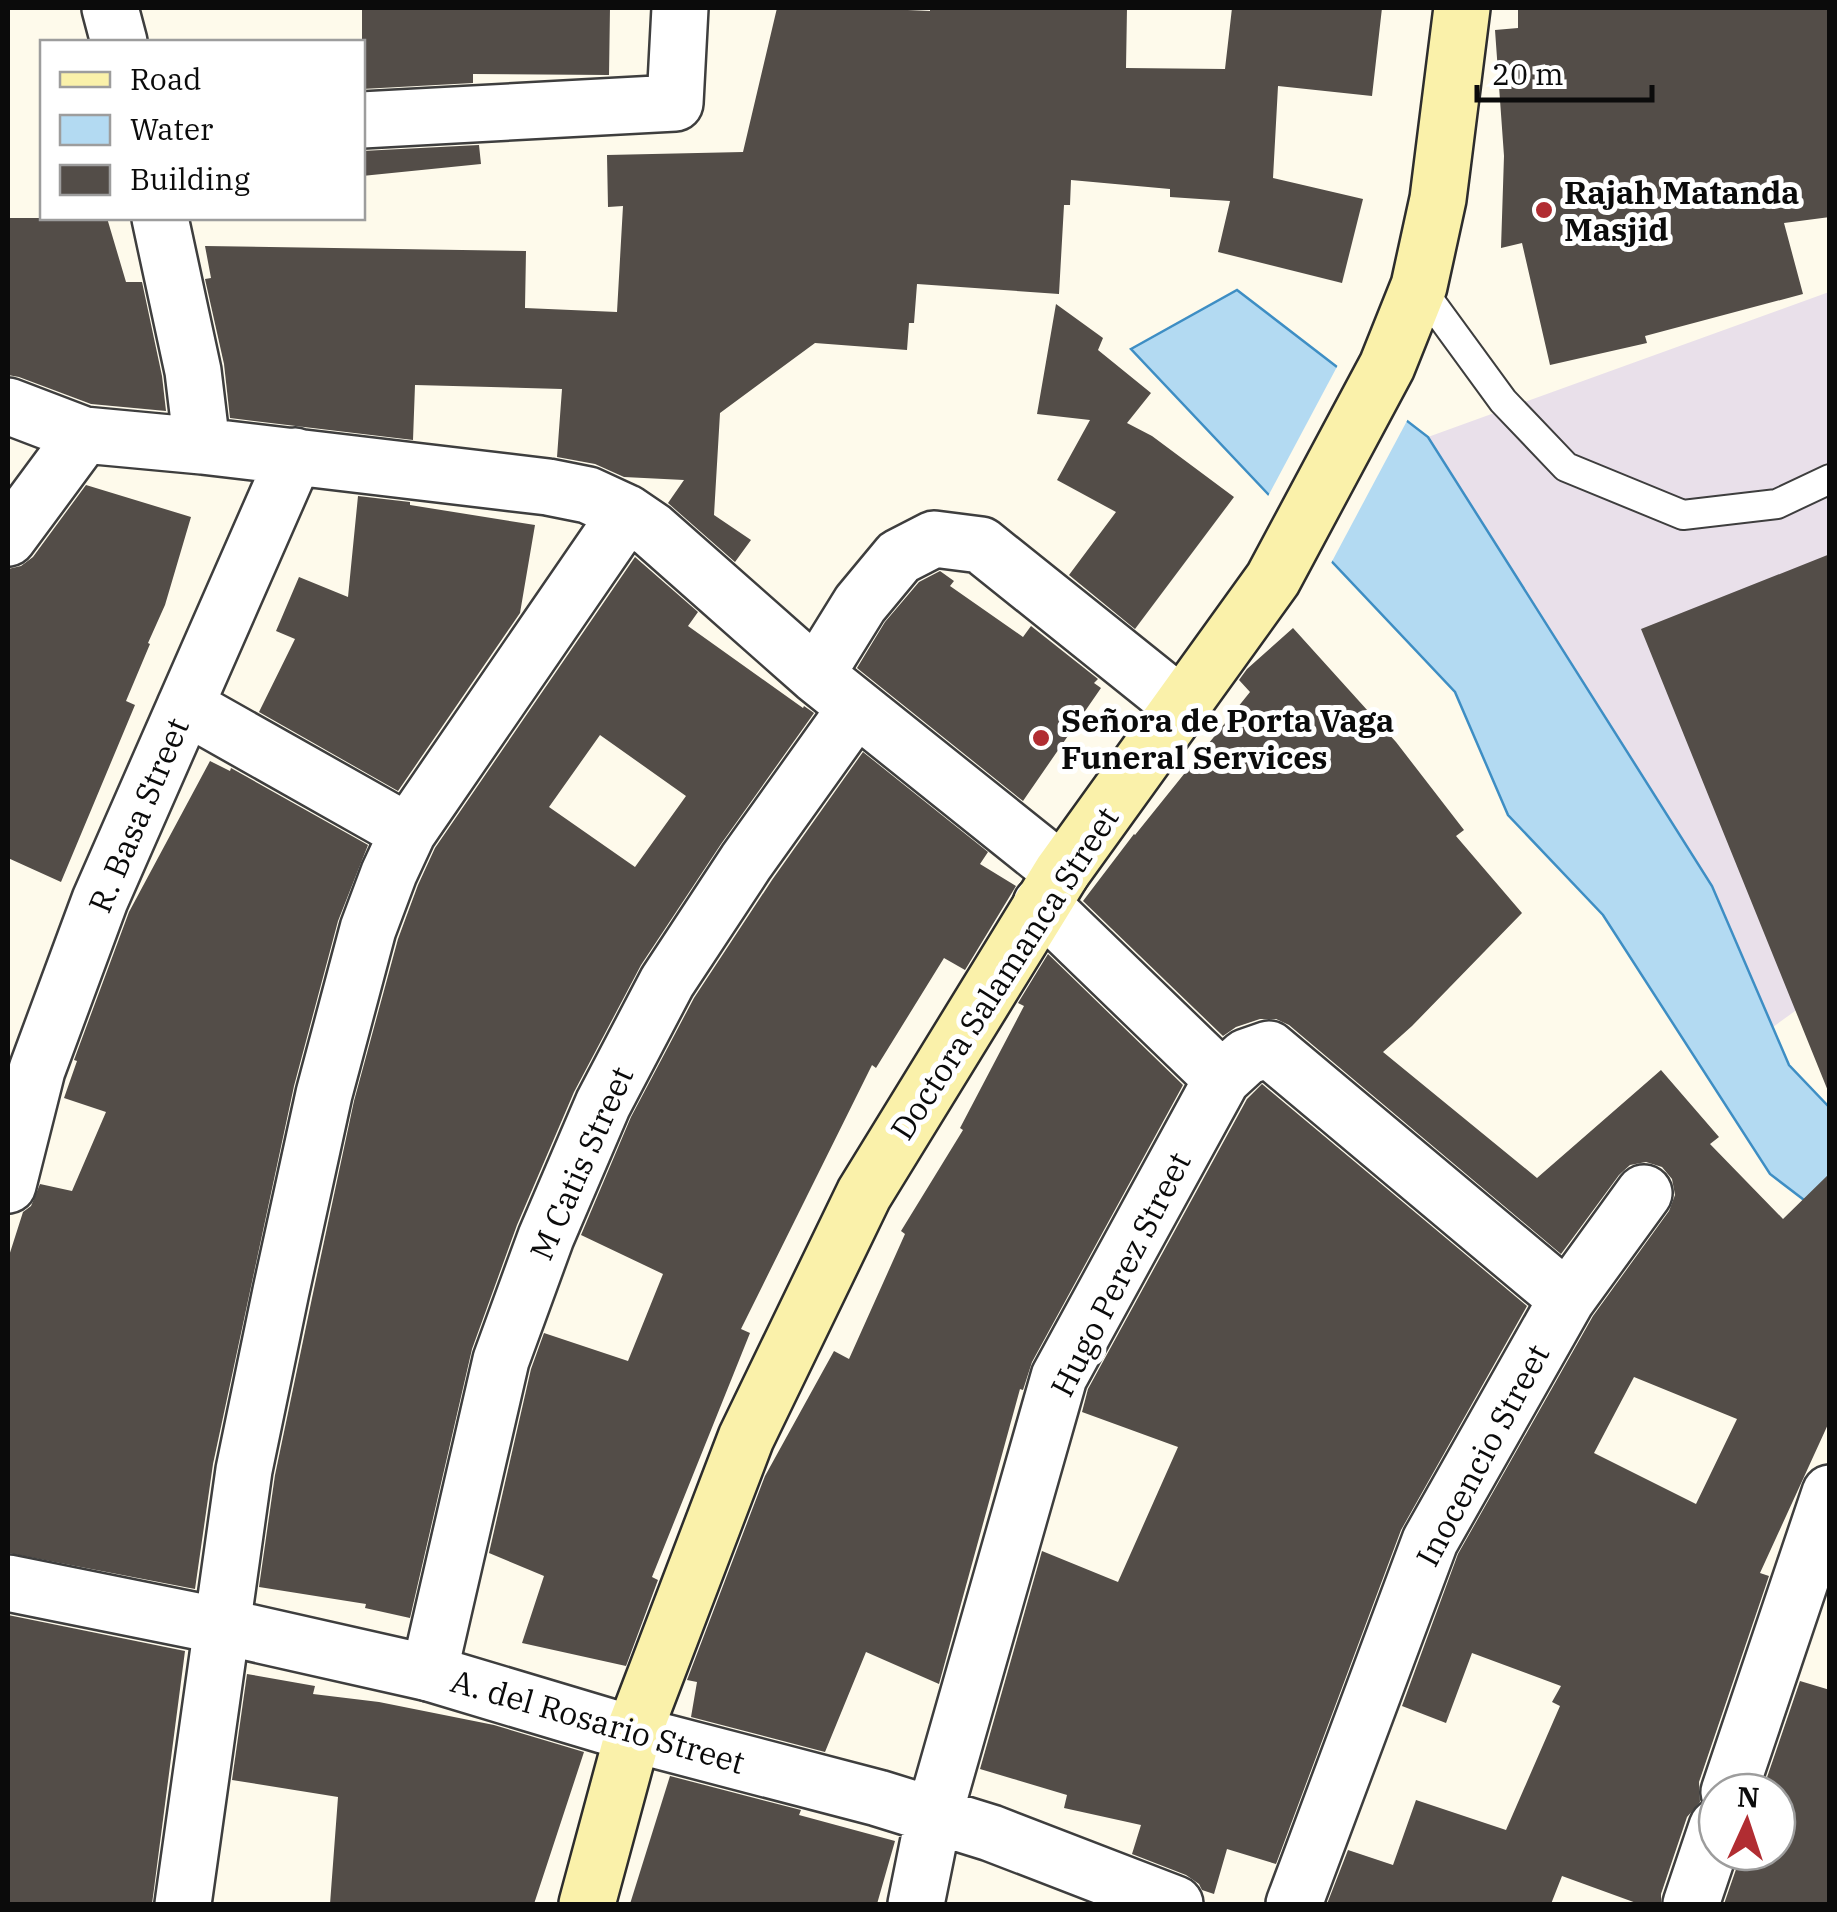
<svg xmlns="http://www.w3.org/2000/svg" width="1837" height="1912" viewBox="0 0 1837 1912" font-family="'IBM Plex Serif',serif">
	<rect width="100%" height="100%" fill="#fefaeb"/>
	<path fill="#e9e0ea" d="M 1829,292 L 1829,997 L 1795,1011 L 1773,1027 L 1712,886 L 1428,437 Z"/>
	<path fill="#b3daf2" stroke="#3e8ec4" stroke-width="2.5" d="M 1237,290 L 1428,437 L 1712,886 L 1789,1065 L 1829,1107 L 1829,1219 L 1770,1174 L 1603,915 L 1508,815 L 1455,692 L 1131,349 Z"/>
	<path fill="#fefaeb" d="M 1339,363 L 1409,417 L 1329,567 L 1266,500 Z"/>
	<path fill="#534d48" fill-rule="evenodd" d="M 362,8 L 610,8 L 609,75 L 473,74 L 473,83 L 362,89 Z
		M 777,8 L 863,8 L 930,11 L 930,8 L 1127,8 L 1126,68 L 1225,69 L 1232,8 L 1382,8 L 1372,96 L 1278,86 L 1273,178 L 1363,199 L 1342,283 L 1218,252 L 1230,201 L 1170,197 L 1170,189 L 1071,180 L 1070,205 L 1064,205 L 1059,294 L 917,284 L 914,323 L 909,323 L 907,350 L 815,343 L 720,413 L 714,515 L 751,540 L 735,562 L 668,503 L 684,480 L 624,477 L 595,464 L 557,457 L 562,389 L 415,385 L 413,440 L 230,418 L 224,364 L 205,279 L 211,278 L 205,246 L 526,251 L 525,308 L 617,312 L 623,206 L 608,207 L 607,155 L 743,152 Z
		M 1518,8 L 1830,8 L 1830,217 L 1784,223 L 1803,294 L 1645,336 L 1647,343 L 1550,365 L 1522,243 L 1501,248 L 1504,156 L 1495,30 L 1518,28 Z
		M 479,145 L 481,164 L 362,176 L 362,151 Z
		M 8,218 L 107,218 L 126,282 L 142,282 L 162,376 L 166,411 L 91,404 L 19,377 L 8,375 Z
		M 1056,304 L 1103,338 L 1098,350 L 1151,393 L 1127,423 L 1152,436 L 1234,497 L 1135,629 L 1069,575 L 1116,512 L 1057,480 L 1090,420 L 1037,414 Z
		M 86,485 L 191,517 L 165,605 L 148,643 L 150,644 L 126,701 L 135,705 L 61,882 L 8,858 L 8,569 L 21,566 L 33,557 Z
		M 358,496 L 410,502 L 410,505 L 535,525 L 520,613 L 398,791 L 259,712 L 295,639 L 276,631 L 299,577 L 348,597 Z
		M 1830,554 L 1830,1091 L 1828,1091 L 1641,629 Z
		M 635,557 L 698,612 L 688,626 L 803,708 L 804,706 L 814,713 L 721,844 L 641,965 L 574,1092 L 517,1225 L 472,1349 L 410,1618 L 365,1608 L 366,1604 L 259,1587 L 275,1475 L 312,1298 L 354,1101 L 398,939 L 418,885 L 435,848 ZM 600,735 L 686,796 L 635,867 L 549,807 Z
		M 940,571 L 954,581 L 950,586 L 1023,637 L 1031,626 L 1098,679 L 1094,683 L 1101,688 L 1023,801 L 857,668 L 885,622 L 919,582 Z
		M 1293,628 L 1396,742 L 1464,830 L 1456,836 L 1522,913 L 1412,1026 L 1383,1052 L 1537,1178 L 1661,1070 L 1719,1137 L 1710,1144 L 1783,1219 L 1830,1173 L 1830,1420 L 1760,1573 L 1769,1576 L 1699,1782 L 1700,1802 L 1687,1817 L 1661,1894 L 1661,1904 L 1639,1904 L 1562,1876 L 1551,1904 L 1327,1904 L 1348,1850 L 1393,1865 L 1416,1800 L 1506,1830 L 1560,1706 L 1552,1702 L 1561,1686 L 1472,1653 L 1446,1723 L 1402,1706 L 1458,1554 L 1593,1316 L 1669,1211 L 1675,1195 L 1672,1179 L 1662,1167 L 1646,1162 L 1630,1165 L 1619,1175 L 1561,1254 L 1289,1025 L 1276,1019 L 1260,1019 L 1236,1027 L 1223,1036 L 1083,901 L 1134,834 L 1135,835 L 1250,692 L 1239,680 L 1247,669 ZM 1634,1377 L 1737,1419 L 1696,1504 L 1594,1453 Z
		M 863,752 L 988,852 L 980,864 L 1016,886 L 965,970 L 944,958 L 876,1068 L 872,1065 L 741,1329 L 750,1333 L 652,1577 L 658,1580 L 626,1666 L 522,1643 L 544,1576 L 489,1553 L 531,1369 L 544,1333 L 628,1361 L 663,1274 L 581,1235 L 631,1117 L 694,998 L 772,880 Z
		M 210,761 L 230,771 L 231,768 L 368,845 L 338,921 L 294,1086 L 213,1464 L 195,1589 L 8,1553 L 8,1259 L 23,1212 L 31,1206 L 40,1184 L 72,1191 L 106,1112 L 64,1098 L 77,1061 L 74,1060 L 129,912 Z
		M 1048,954 L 1183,1085 L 1032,1362 L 1023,1390 L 1020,1389 L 939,1684 L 866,1652 L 825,1752 L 691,1717 L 697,1682 L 687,1680 L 765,1476 L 834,1351 L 849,1359 L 905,1234 L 901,1231 L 963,1130 L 960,1128 L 1024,1006 L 1018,1003 Z
		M 1262,1084 L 1527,1306 L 1401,1530 L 1276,1864 L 1227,1849 L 1214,1894 L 1202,1890 L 1199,1884 L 1186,1875 L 1132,1854 L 1141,1825 L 1064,1808 L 1067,1795 L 980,1769 L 1042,1551 L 1118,1582 L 1178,1447 L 1082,1412 L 1088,1389 L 1247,1099 Z
		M 8,1615 L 185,1651 L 152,1904 L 8,1904 Z
		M 247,1674 L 315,1686 L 313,1694 L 379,1702 L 494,1725 L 584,1752 L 534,1904 L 330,1904 L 338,1797 L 232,1780 Z
		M 1800,1681 L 1830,1690 L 1830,1904 L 1724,1904 L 1742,1852 L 1777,1852 L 1777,1792 L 1762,1792 Z
		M 670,1776 L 801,1810 L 799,1815 L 895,1841 L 877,1904 L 630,1904 Z"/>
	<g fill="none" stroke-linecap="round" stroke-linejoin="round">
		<defs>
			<path id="service" d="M 1419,286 L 1503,401 L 1566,467 L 1683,515 L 1777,504 L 1830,479"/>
			<path id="minor" d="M 110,8 L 119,42
				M 362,120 L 675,103 L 680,8
				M 160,218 L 193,371 L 202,446
				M 8,406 L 84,435 L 202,446 L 548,487 L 588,495 L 627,513 L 652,530 L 816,675 L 1062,872
				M 8,538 L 84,435
				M 816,675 L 860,604 L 899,557 L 934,539 L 981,545 L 1183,707
				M 185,706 L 408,832
				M 1041,904 L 1222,1079
				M 8,1185 L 37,1070 L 100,900 L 295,456
				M 429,1673 L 501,1360 L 546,1237 L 603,1104 L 667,982 L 746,862 L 856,708
				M 633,1734 L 878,1798 L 991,1833 L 1175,1904
				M 1729,1792 L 1830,1493
				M 183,1904 L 244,1470 L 281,1291 L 324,1094 L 368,929 L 389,873 L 408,832 L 627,513
				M 916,1904 L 934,1815 L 1059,1377 L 1222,1079 L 1246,1057 L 1269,1049 L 1567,1299
				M 1294,1904 L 1430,1541 L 1567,1299 L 1644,1193
				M 1691,1904 L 1717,1827"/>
			<path id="tertiary" d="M 8,1583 L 221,1626 L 429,1673 L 633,1734"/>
			<path id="secondary" d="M 587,1904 L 633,1734 L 746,1438 L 864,1194 L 1062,872 L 1273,579 L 1387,366 L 1419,286 L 1438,199 L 1462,8"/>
		</defs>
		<use href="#service" stroke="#3e3e3e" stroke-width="32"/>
		<use href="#minor" stroke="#3e3e3e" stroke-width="60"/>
		<use href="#tertiary" stroke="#3e3e3e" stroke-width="60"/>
		<use href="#secondary" stroke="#2d2d2d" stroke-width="60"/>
		<use href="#service" stroke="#fff" stroke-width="28"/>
		<use href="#minor" stroke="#fff" stroke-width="55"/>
		<use href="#tertiary" stroke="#fff" stroke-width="55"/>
		<use href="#secondary" stroke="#faf1aa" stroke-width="55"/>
	</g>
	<g fill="#b12d32" stroke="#fff" stroke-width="4">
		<circle cx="1544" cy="210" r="10"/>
		<circle cx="1041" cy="738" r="10"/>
	</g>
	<g text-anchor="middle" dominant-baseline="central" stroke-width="10" stroke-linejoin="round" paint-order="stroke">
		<g font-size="32" font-weight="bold" fill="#0b0b0b" stroke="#fff" text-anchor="start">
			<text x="1564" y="192">Rajah Matanda<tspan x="1564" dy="37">Masjid</tspan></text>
			<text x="1061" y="720">Señora de Porta Vaga<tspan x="1061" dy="37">Funeral Services</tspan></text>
		</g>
		<g font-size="32" fill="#0b0b0b" stroke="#fff">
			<text transform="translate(138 815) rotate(-67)">R. Basa Street</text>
			<text transform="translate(1004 973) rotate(-57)">Doctora Salamanca Street</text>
			<text transform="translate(581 1163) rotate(-66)">M Catis Street</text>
			<text transform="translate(1120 1274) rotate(-63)">Hugo Perez Street</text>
			<text transform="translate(1482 1455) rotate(-62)">Inocencio Street</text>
			<text transform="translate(598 1721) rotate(16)">A. del Rosario Street</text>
		</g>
	</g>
	<rect width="1837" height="1912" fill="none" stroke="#0b0b0b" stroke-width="20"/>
	<rect x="40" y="40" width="325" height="180" fill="#ffffff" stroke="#9d9d9d" stroke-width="2.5"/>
	<rect x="60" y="72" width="50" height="15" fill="#faf1aa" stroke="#9d9d9d" stroke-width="2.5"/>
	<text x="130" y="90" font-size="30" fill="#0b0b0b">Road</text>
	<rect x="60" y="115" width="50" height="30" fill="#b3daf2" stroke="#9d9d9d" stroke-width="2.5"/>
	<text x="130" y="140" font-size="30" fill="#0b0b0b">Water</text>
	<rect x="60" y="165" width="50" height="30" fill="#534d48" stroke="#9d9d9d" stroke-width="2.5"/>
	<text x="130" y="190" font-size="30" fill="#0b0b0b">Building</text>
	<g transform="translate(1747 1822) rotate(3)"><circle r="48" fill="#ffffff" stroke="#9d9d9d" stroke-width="2.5"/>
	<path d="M0-8L18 38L0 25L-18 38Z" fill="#b12d32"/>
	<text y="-15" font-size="28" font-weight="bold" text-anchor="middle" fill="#0b0b0b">N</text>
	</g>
	<path d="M1477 85v15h175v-15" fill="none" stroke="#0b0b0b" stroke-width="5"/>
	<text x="1492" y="85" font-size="30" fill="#0b0b0b" stroke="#ffffff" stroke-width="8" paint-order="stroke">20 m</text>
</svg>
